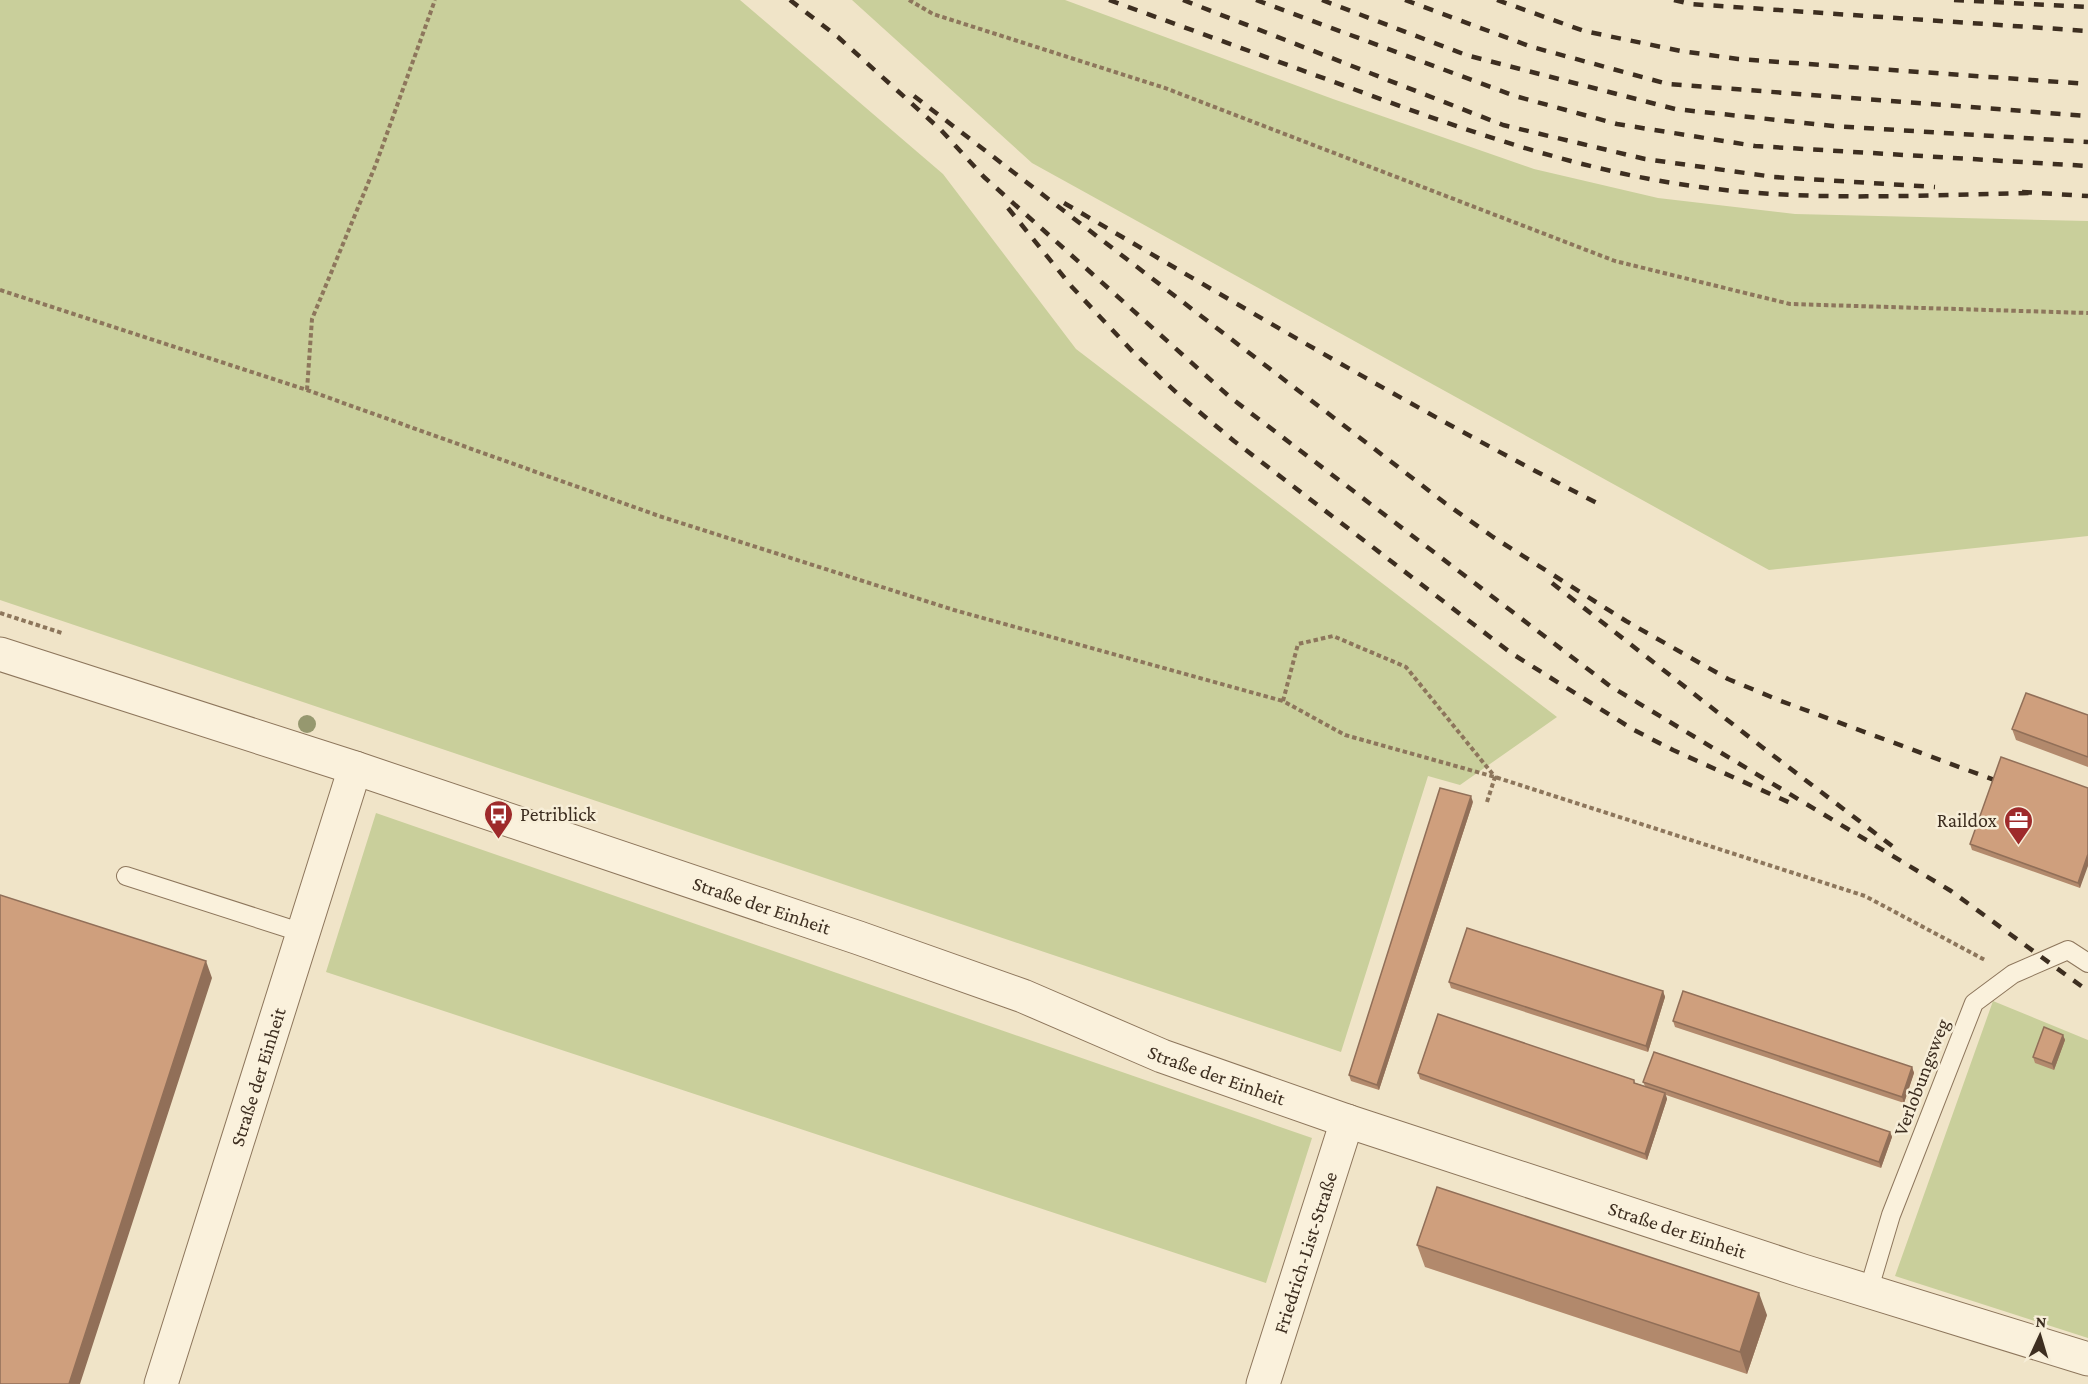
<svg xmlns="http://www.w3.org/2000/svg" width="2088" height="1384" viewBox="0 0 2088 1384" font-family="'Crimson Pro',serif">
	<rect width="100%" height="100%" fill="#f0e4c8"/>
	<path fill="#c9cf9b" d="M 0,0 L 740,0 L 943,174 L 1076,349 L 1557,717 L 1460,785 L 1428,776 L 1341,1052 L 0,600 Z
		M 852,0 L 1065,0 L 1333,99 L 1534,169 L 1658,198 L 1795,214 L 2088,221 L 2088,536 L 1769,570 L 1032,163 Z
		M 376,813 L 1312,1138 L 1266,1283 L 326,972 Z
		M 1993,1001 L 2088,1040 L 2088,1338 L 1895,1276 Z"/>
	<g fill="none" stroke-linecap="round" stroke-linejoin="round">
		<defs>
			<path id="service" d="M 126,876 L 303,933
				M 1868,1292 L 1891,1215 L 1974,1003 L 2013,974 L 2068,950 L 2088,963"/>
			<g id="minor">
				<path id="s1" d="M 0,654 L 355,768 L 859,938 L 1023,996 L 1162,1056 L 1347,1121 L 1803,1271 L 2088,1359"/>
				<path id="s2" d="M 161,1384 L 355,768"/>
				<path id="s3" d="M 1263,1384 L 1347,1121"/>
			</g>
		</defs>
		<use href="#service" stroke="#8d765c" stroke-width="20"/>
		<use href="#minor" stroke="#8d765c" stroke-width="35"/>
		<path stroke="#8d765c" stroke-width="4" stroke-dasharray="4.5 3" stroke-linecap="butt" d="M 909,0 L 933,14 L 1165,88 L 1615,261 L 1790,304 L 2088,313
			M 0,290 L 307,390 L 659,516 L 954,610 L 1283,701
			M 307,390 L 312,319 L 376,164 L 435,0
			M 0,613 L 62,633
			M 1487,802 L 1495,777 L 1406,667 L 1333,636 L 1298,644 L 1283,701 L 1345,735 L 1495,777 L 1865,896 L 1985,960"/>
		<use href="#service" stroke="#faf1dc" stroke-width="18"/>
		<use href="#minor" stroke="#faf1dc" stroke-width="33"/>
		<path stroke="#3d2e20" stroke-width="4.5" stroke-dasharray="10 10" stroke-linecap="butt" d="M 790,0 L 838,37 L 941,130 L 984,177 L 1231,398 L 1610,686 L 1951,891 L 2088,991
			M 1109,0 C 1192,30 1274,60 1356,90 C 1467,131 1583,172 1700,187 C 1810,202 1920,195 2030,193
			M 1183,0 L 1503,125 L 1645,159 L 1774,177 L 1935,187
			M 1256,0 L 1515,96 L 1617,124 L 1755,146 L 2088,166
			M 1322,0 L 1466,55 L 1675,109 L 1833,126 L 2088,142
			M 1405,0 L 1532,47 L 1668,84 L 2088,116
			M 1497,0 L 1584,31 L 1681,51 L 1738,59 L 2088,84
			M 1674,0 L 1690,4 L 2088,31
			M 1954,0 L 2088,7
			M 914,96 L 1445,503 L 1493,537 L 1626,621 L 1728,679 L 1781,701 L 1997,781
			M 2022,192 L 2088,196
			M 1064,203 C 1241,306 1418,412 1601,505
			M 1008,208 L 1072,287 L 1134,353 L 1179,395 L 1234,441 L 1511,653 L 1634,730 L 1673,750 L 1797,806
			M 1552,583 L 1762,747 L 1896,849"/>
	</g>
	<circle fill="#96986f" cx="307" cy="724" r="9"/>
	<path fill="#b2896c" d="M 2088,715 L 2088,767 L 2016,740 L 2012,729 Z
		M 2088,788 L 2080,888 L 1972,850 L 1970,844 Z
		M 1473,802 L 1379,1090 L 1351,1081 L 1349,1075 Z
		M 1449,982 L 1663,991 L 1665,997 L 1648,1052 L 1451,988 Z
		M 1673,1021 L 1912,1067 L 1914,1073 L 1904,1103 L 1675,1027 Z
		M 2063,1035 L 2065,1040 L 2054,1070 L 2035,1063 L 2033,1057 Z
		M 1418,1073 L 1634,1080 L 1635,1083 L 1645,1086 L 1643,1082 L 1890,1132 L 1892,1137 L 1881,1168 L 1666,1095 L 1667,1099 L 1647,1160 L 1420,1079 Z
		M 1417,1245 L 1767,1315 L 1747,1374 L 1425,1267 Z"/>
	<path fill="#916f58" d="M 1471,796 L 1473,802 L 1379,1090 L 1377,1085 Z
		M 2088,854 L 2088,866 L 2080,888 L 2078,883 Z
		M 206,961 L 212,978 L 80,1384 L 69,1384 Z
		M 1663,991 L 1665,997 L 1648,1052 L 1646,1046 Z
		M 2063,1035 L 2065,1040 L 2054,1070 L 2052,1064 Z
		M 1912,1067 L 1914,1073 L 1904,1103 L 1902,1097 Z
		M 1665,1093 L 1667,1099 L 1647,1160 L 1645,1154 Z
		M 1890,1132 L 1892,1137 L 1881,1168 L 1879,1162 Z
		M 1759,1293 L 1767,1315 L 1747,1374 L 1740,1352 Z"/>
	<path fill="#cf9f7d" stroke="#916f58" stroke-width="1.5" d="M 2026,693 L 2088,715 L 2088,757 L 2012,729 Z
		M 2001,757 L 2088,788 L 2088,854 L 2078,883 L 1970,844 Z
		M 1440,788 L 1471,796 L 1377,1085 L 1349,1075 Z
		M 0,895 L 206,961 L 69,1384 L 0,1384 Z
		M 1467,928 L 1663,991 L 1646,1046 L 1449,982 Z
		M 1683,991 L 1912,1067 L 1902,1097 L 1673,1021 Z
		M 1438,1014 L 1634,1080 L 1634,1083 L 1665,1093 L 1645,1154 L 1418,1073 Z
		M 2044,1027 L 2063,1035 L 2052,1064 L 2033,1057 Z
		M 1654,1052 L 1890,1132 L 1879,1162 L 1643,1082 Z
		M 1437,1187 L 1759,1293 L 1740,1352 L 1417,1245 Z"/>
	<defs>
		<symbol id="bus-pin" viewBox="-11 -11 22 30"><path d="M0 17L-7.5 6A9.5 9.5 0 1 1 7.5 6Z" fill="#9e2a2b" stroke="#f7eed8"/><path d="M-5-6H5V4H4V6H2V4H-2V6H-4V4H-5ZM-3.5-4V0h7V-4ZM-3.5 1.2v1.5H-2V1.2ZM2 1.2v1.5H3.5V1.2Z" fill="#fff"/></symbol>
		<symbol id="office-pin" viewBox="-11 -11 22 30"><path d="M0 17L-7.5 6A9.5 9.5 0 1 1 7.5 6Z" fill="#9e2a2b" stroke="#f7eed8"/><path d="M-6-3h4V-5.5h4V-3h4V5H-6ZM-1-4.5V-3h2v-1.5ZM-6 0V1H6V0Z" fill="#fff"/></symbol>
	</defs>
	<g fill-rule="evenodd">
		<use href="#bus-pin" x="482" y="798" width="33" height="45"/>
		<use href="#office-pin" x="2002" y="804" width="33" height="45"/>
	</g>
	<g text-anchor="middle" dominant-baseline="central" stroke-width="5" stroke-linejoin="round" paint-order="stroke">
		<g font-size="20" fill="#3d2e20" stroke="#f7eed8" text-anchor="start">
			<text x="520" y="814">Petriblick</text>
			<text x="1997" y="820" text-anchor="end">Raildox</text>
		</g>
		<g font-size="20" fill="#3d2e20" stroke="#f7eed8">
			<text stroke="none"><textPath href="#s1" startOffset="802">Straße der Einheit</textPath></text>
			<text stroke="none"><textPath href="#s1" startOffset="1288">Straße der Einheit</textPath></text>
			<text stroke="none"><textPath href="#s2" startOffset="322">Straße der Einheit</textPath></text>
			<text transform="translate(1921 1077) rotate(-69)">Verlobungsweg</text>
			<text stroke="none"><textPath href="#s1" startOffset="1774">Straße der Einheit</textPath></text>
			<text stroke="none"><textPath href="#s3" startOffset="138">Friedrich-List-Straße</textPath></text>
		</g>
	</g>
	<g transform="translate(2040 1336) rotate(4)" stroke="#f7eed8" stroke-width="4.5" paint-order="stroke">
	<path d="M0-4.5L10 22L0 15L-10 22Z" fill="#3d2e20"/>
	<text y="-9" font-size="16" font-weight="bold" text-anchor="middle" fill="#3d2e20">N</text>
	</g>
</svg>
